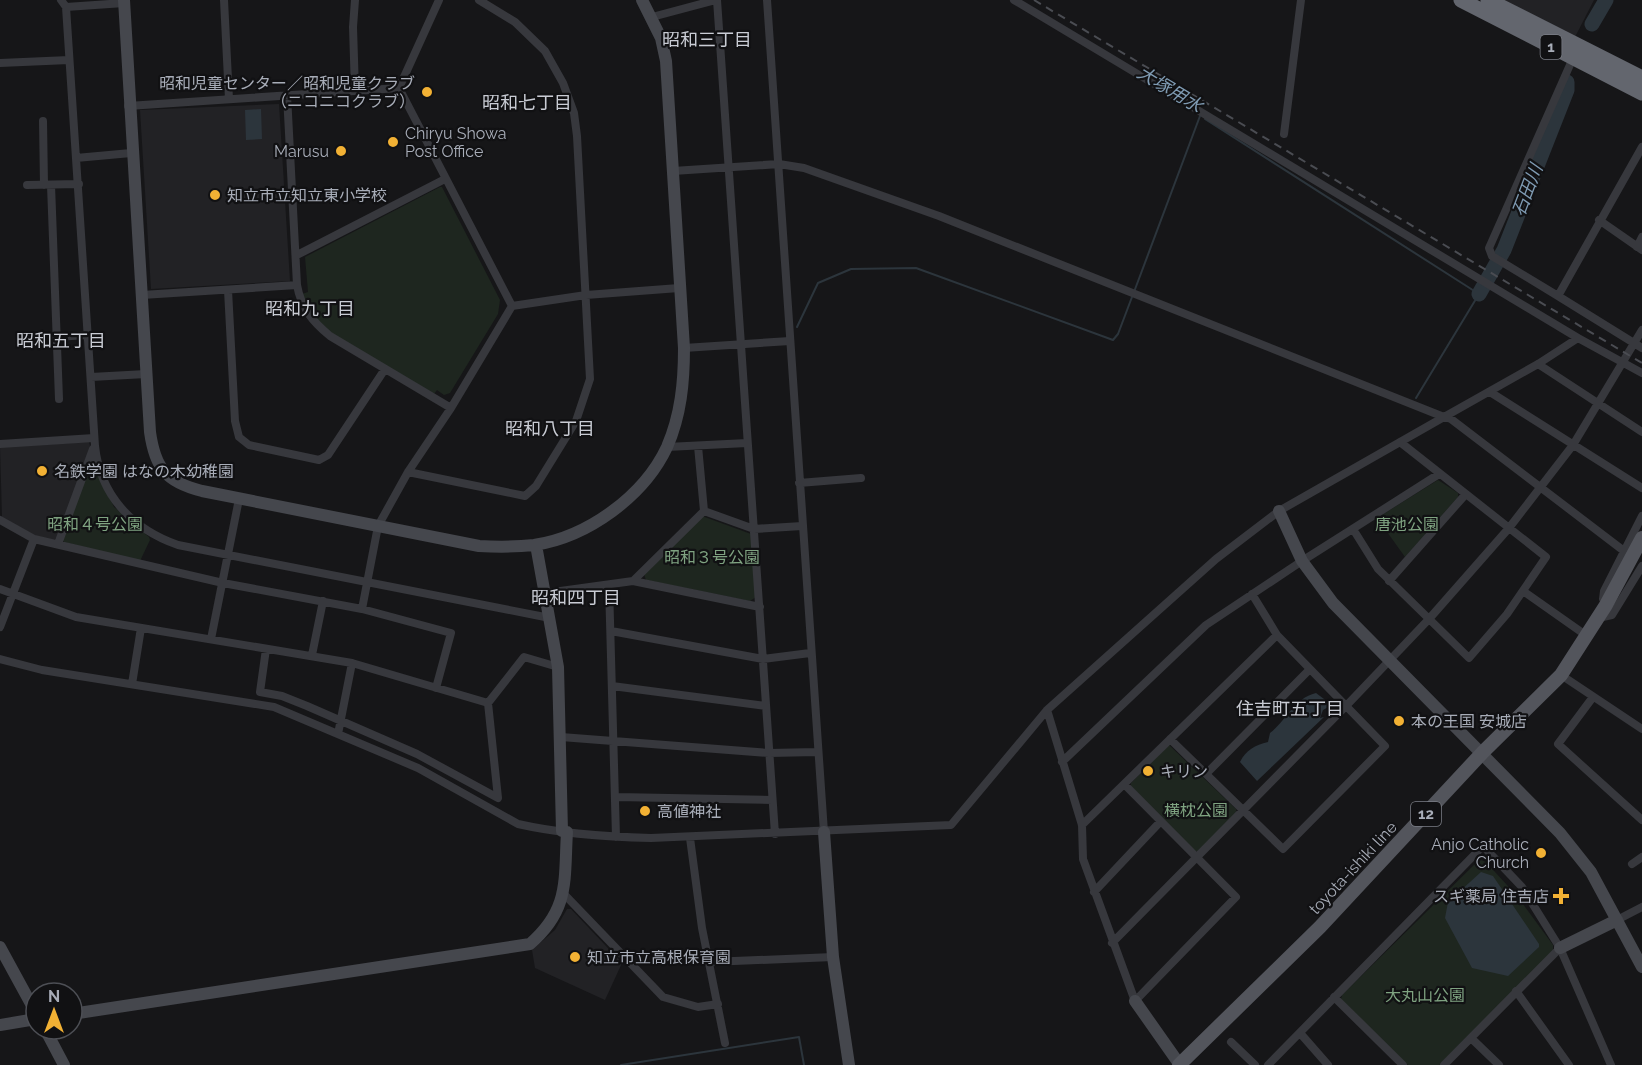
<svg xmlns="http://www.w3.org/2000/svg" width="1642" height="1065" viewBox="0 0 1642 1065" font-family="Raleway,'Noto Sans JP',sans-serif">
	<rect width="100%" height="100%" fill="#161618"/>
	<path fill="#222225" d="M 1504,0 L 1594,0 L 1575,37 Z
		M 279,104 L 290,281 L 151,289 L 140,110 Z
		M 89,442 L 91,450 L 58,537 L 54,540 L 36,536 L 2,517 L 0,447 Z
		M 567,909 L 571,909 L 622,963 L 605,1000 L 535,968 L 532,950 L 555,930 Z"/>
	<path fill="#1e261f" d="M 440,187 L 442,187 L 500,300 L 498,314 L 450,393 L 444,395 L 437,390 L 434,394 L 333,334 L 317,321 L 302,294 L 308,292 L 305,257 Z
		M 90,468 L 95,468 L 114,507 L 149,537 L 150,540 L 140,561 L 64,542 L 62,538 Z
		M 1438,480 L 1458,493 L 1458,497 L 1405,557 L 1377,518 Z
		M 702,516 L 751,534 L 756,597 L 750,601 L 646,580 L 644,574 Z
		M 1169,745 L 1236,809 L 1236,814 L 1199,851 L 1195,851 L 1131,786 L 1131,783 Z
		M 1479,860 L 1485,861 L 1517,896 L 1553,945 L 1553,951 L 1439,1065 L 1408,1065 L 1341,999 L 1342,995 Z"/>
	<path fill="#2c353c" d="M 261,109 L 262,139 L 246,140 L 245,110 Z
		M 1316,693 L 1332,705 L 1323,710 L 1320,718 L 1324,717 L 1257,781 L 1240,762 C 1246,750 1255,745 1268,742 L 1270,733 C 1286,721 1294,698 1316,693 Z
		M 1481,872 L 1493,876 L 1539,944 L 1539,947 L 1508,976 L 1472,968 L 1445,918 L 1448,902 Z"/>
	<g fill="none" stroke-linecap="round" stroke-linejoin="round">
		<path stroke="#2c353c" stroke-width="2" d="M 1205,119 L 1479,294 L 1416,398
			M 1134,292 L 1200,116
			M 797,327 L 818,283 L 851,269 L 916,268 L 1113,340 L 1118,334 L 1132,297
			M 621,1065 L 799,1037 L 804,1065"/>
		<path stroke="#2c353c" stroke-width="15" d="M 1592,24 L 1606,0
			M 1479,294 L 1504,250 L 1567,90 L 1567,82"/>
		<path stroke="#37383d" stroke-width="8" d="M 61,0 L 66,7 L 95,446 C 100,495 132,529 178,545 L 550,618
			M 224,0 L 229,99
			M 439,0 L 399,88 L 512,306
			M 717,0 L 775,834
			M 767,0 L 824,832
			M 1014,0 L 1578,338
			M 66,7 L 124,3
			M 652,17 L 716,0
			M 0,63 L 69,60
			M 355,91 L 353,27 L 355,0
			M 287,95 L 297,285 C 301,308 313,322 330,336 L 451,408 L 408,472 L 378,526 L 362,609
			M 128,106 L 399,88
			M 43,121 L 44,185
			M 1284,134 L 1301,0
			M 1642,147 L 1558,296 L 1642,348
			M 76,158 L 131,153
			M 673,171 L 779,164 L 804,168 L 939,216 L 1444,417 L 1538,364 L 1578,338 L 1642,373
			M 27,185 L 79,184
			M 51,185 L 59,399
			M 1599,220 L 1642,250
			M 1637,247 L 1642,237
			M 297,255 L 445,179
			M 228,290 L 235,421 L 239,437 L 249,445 L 319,460 L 328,455 L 385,369
			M 142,295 L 297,285
			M 1558,296 L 1492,256 L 1489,248 L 1573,58
			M 512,306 L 586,295 L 679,288
			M 56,337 L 87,335
			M 684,348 L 790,341
			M 1538,364 L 1642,432
			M 91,377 L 146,374
			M 1490,392 L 1642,488
			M 451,408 L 512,306
			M 0,444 L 94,438
			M 667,447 L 747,443
			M 408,472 L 525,496 L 536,486 L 576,421 L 590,379 L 577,136 L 574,113 L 563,83 L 545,51 L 515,22 L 479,0
			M 799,483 L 861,478
			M 704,511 L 754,529 L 802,526
			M 0,520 L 34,539 L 223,583 L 362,609 L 451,633 L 436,688
			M 1353,529 L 1378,569 L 1469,658 L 1507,614 L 1546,557 L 1400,442
			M 58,544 L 93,449
			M 633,581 L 760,607
			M 1389,581 L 1465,495
			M 609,585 L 616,837
			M 0,589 L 76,617 L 352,663 L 488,703 L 524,657 L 558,667
			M 1523,591 L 1587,636
			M 546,593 L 633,581 L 704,511 L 698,446
			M 1606,605 L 1603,599 L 1604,591 L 1642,516
			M 1598,618 L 1612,615 L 1642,566
			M 0,627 L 34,539
			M 611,631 L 763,659 L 810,653
			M 211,639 L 239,499
			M 266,649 L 260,692 L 282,696 L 307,706 L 417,754 L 498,798 L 488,703
			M 312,655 L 323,601
			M 0,659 L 42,670 L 274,707 L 418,768 L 518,824 C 562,834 607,837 651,838 L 951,825 L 1047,710 L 1216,559 L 1279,511 L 1444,417 L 1451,419 L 1624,551
			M 1561,675 L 1642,729
			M 132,684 L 141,628
			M 612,686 L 766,706
			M 1593,697 L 1558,744 L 1642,820
			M 1047,710 L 1082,825 L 1083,859 L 1135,1001 L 1236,897 L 1125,785
			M 338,734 L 352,663
			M 561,737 L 769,753 L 817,752
			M 1170,739 L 1283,849 L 1385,746 L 1277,635 L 1252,594
			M 1062,762 L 1206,625 L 1302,561 L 1439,474
			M 1206,774 L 1309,670
			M 616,797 L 772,800
			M 1082,825 L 1277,635
			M 690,838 L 702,928 L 725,1043
			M 1632,864 L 1642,857
			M 1094,892 L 1160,822
			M 563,893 L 663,997 L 698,1007 L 718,1004
			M 1617,920 L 1642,907
			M 1112,943 L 1347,705 L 1429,619 L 1509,528 L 1573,445 L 1642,330
			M 710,962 L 833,957
			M 1516,991 L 1569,1065
			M 1334,997 L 1403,1065
			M 1300,1033 L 1328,1065
			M 1471,1038 L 1499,1065
			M 1231,1042 L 1255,1065
			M 1268,1065 L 1483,846 L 1522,887 L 1560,948 L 1611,1065
			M 1444,1065 L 1560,948"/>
		<path stroke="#45474d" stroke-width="12" d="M 124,0 L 150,432 C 155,468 166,482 202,491 L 479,546 C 497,547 516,547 534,545 C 588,537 644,496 667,447 C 681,415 684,382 684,348 L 666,61 L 661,38 L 642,0
			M 1279,511 L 1302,561 L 1333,603 L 1560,833 L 1591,872 L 1642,967
			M 536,545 L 558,667 L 562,831
			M 824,832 L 833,957 L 849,1065
			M 0,947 L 36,1013
			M 1560,948 L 1617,920
			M 1135,1001 L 1180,1065
			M 72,1014 L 530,944 C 570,909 564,881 567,832
			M 0,1025 L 36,1019
			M 45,1029 L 64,1065"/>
		<path stroke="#53555c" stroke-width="14" d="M 1179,1065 L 1320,927 L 1483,752 L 1561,675 L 1606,605 L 1642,538"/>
		<path stroke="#63666e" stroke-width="15" d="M 1461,0 L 1642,93
			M 1488,0 L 1642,78"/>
		<path stroke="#4a4c52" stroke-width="2" stroke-dasharray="8 6" stroke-linecap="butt" d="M 1034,0 L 1642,363"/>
	</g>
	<g fill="#f2b134" stroke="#111113" stroke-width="2">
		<circle cx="427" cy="92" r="6"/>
		<circle cx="393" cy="142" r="6"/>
		<circle cx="341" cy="151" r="6"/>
		<circle cx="215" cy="195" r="6"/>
		<circle cx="42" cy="471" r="6"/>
		<circle cx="1399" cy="721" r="6"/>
		<circle cx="1148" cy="771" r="6"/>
		<circle cx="645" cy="811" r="6"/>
		<circle cx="1541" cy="853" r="6"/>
		<path d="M1558 887h6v6h6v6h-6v6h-6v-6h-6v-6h6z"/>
		<circle cx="575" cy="957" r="6"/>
	</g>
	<g text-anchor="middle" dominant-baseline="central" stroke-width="4.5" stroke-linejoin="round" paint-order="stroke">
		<g fill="#111113" stroke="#7b7e86" stroke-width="1.5">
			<rect x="1540.5" y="35" width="21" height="24" rx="4.5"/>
			<rect x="1411" y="802" width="30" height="24" rx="4.5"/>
		</g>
		<g font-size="15" font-weight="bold" fill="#a8adb8">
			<text x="1551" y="47">1</text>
			<text x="1426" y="814">12</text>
		</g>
		<g font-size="16" fill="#a8adb8" stroke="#111113" text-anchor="start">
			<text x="415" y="83" text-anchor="end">昭和児童センター／昭和児童クラブ<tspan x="415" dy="18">（ニコニコクラブ）</tspan></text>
			<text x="405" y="133">Chiryu Showa<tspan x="405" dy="18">Post Office</tspan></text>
			<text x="329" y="151" text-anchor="end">Marusu</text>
			<text x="227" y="195">知立市立知立東小学校</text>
			<text x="54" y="471">名鉄学園 はなの木幼稚園</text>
			<text x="1411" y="721">本の王国 安城店</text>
			<text x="1160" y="771">キリン</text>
			<text x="657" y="811">高値神社</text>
			<text x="1529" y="844" text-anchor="end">Anjo Catholic<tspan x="1529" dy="18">Church</tspan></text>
			<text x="1549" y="896" text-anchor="end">スギ薬局 住吉店</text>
			<text x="587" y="957">知立市立高根保育園</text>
		</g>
		<g font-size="16" fill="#7fa381" stroke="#111113">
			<text x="95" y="524">昭和４号公園</text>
			<text x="1407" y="524">唐池公園</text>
			<text x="712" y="557">昭和３号公園</text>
			<text x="1196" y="810">横枕公園</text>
			<text x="1425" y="995">大丸山公園</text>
		</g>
		<g font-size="16" fill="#a8adb8" stroke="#111113">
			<text transform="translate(1353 868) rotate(-47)">toyota-ishiki line</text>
		</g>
		<g font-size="18" fill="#c9ccd4" stroke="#111113">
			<text x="707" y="39">昭和三丁目</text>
			<text x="527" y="102">昭和七丁目</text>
			<text x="310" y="308">昭和九丁目</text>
			<text x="61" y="340">昭和五丁目</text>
			<text x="550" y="428">昭和八丁目</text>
			<text x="576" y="597">昭和四丁目</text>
			<text x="1290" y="708">住吉町五丁目</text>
		</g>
		<g font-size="18" font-style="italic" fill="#7f9bb3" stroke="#111113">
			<text transform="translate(1170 89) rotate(31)">大塚用水</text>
			<text transform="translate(1527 190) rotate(-69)">石田川</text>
		</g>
	</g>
	<g transform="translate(54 1011)"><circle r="28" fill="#111113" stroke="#4d4f55" stroke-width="1.5"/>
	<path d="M0-4.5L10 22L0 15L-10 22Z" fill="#f2b134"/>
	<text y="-9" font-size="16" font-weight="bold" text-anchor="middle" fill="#a8adb8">N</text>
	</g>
</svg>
